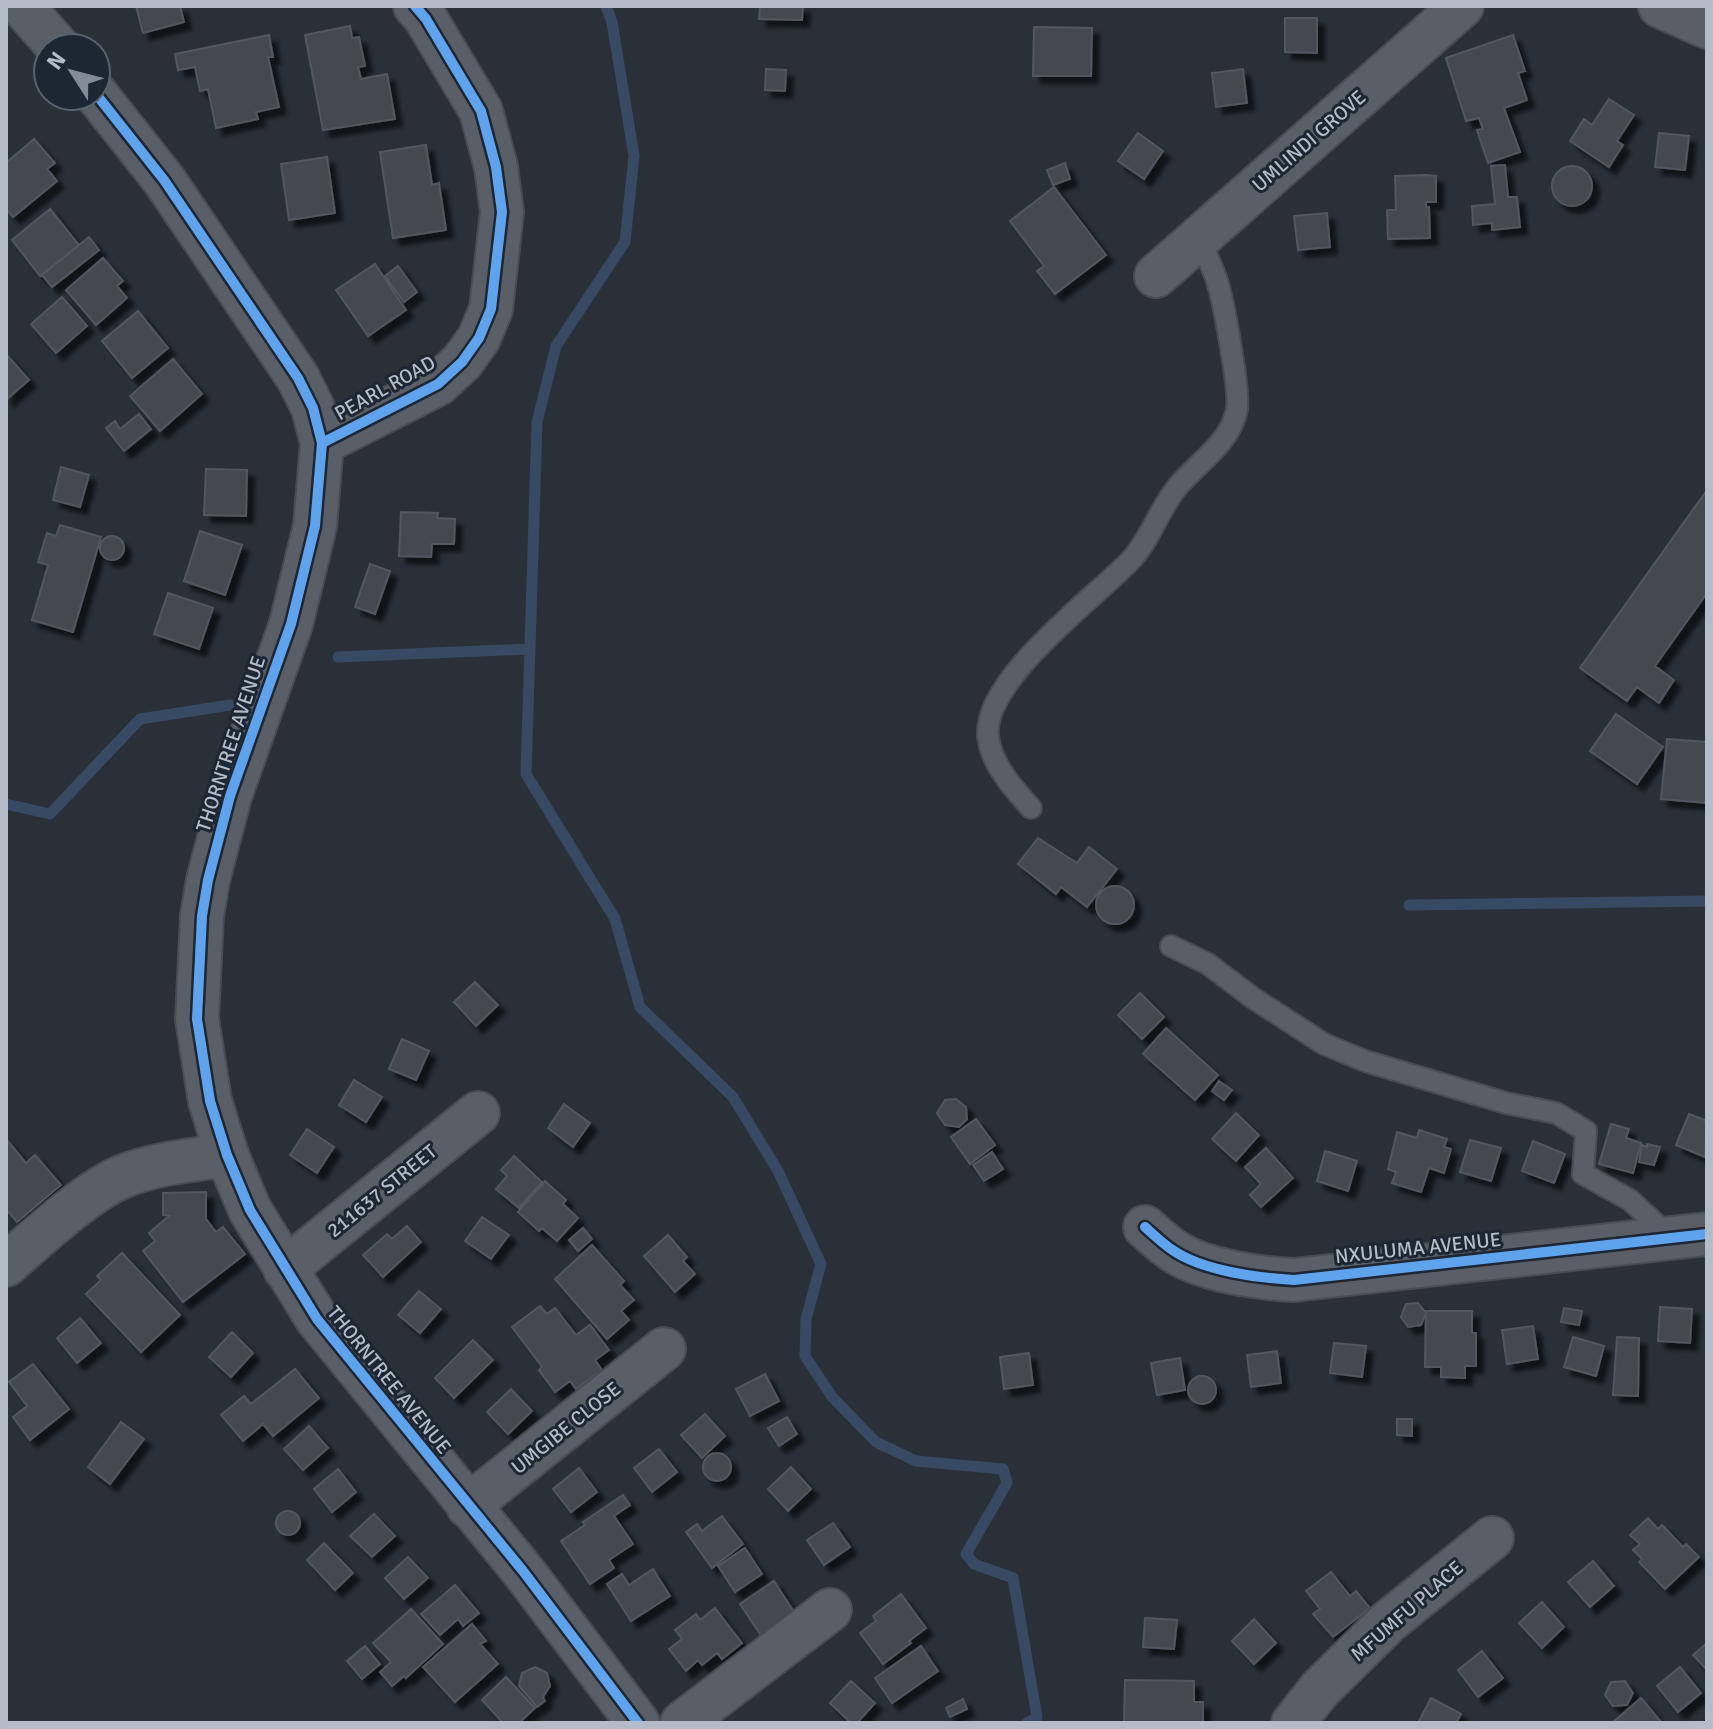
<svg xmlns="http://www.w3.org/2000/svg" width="1713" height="1729" viewBox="0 0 1713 1729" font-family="Signika,sans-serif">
	<defs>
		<filter id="shadow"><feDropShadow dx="7" dy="7" stdDeviation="2" flood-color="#0009"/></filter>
	</defs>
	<rect width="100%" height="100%" fill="#2a3038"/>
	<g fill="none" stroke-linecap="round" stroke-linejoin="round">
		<path stroke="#384963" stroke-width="11" d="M 606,6 L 612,22 L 634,156 L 625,242 L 556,346 L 537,422 L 526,774 L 615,919 L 640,1007 L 733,1097 L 778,1171 L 821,1264 L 806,1319 L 805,1356 L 833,1398 L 876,1442 L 916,1461 L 1003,1469 L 1007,1483 L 966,1554 L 974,1564 L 1013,1578 L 1037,1717 L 1027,1723
			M 338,657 L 530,649
			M 6,804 L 50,814 L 140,719 L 230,705
			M 1409,905 L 1707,901"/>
	</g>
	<path fill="#444950" stroke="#52575f" stroke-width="2" filter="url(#shadow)" d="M 136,6 L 180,6 L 184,22 L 143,33 Z
		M 760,6 L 803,6 L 802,20 L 759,19 Z
		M 1285,18 L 1317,18 L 1317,53 L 1285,52 Z
		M 350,26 L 352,38 L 359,37 L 365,66 L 358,67 L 361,79 L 387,74 L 395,119 L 323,130 L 305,35 Z
		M 1034,27 L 1092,28 L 1091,76 L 1033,76 Z
		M 269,35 L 273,57 L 268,57 L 279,107 L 256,112 L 258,119 L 216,128 L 208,89 L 200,91 L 195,67 L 178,70 L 175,54 Z
		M 1513,35 L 1525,71 L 1518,73 L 1527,100 L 1504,108 L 1520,152 L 1488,163 L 1477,130 L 1483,129 L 1479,118 L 1466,121 L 1446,58 Z
		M 766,69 L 786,70 L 785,91 L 765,90 Z
		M 1243,69 L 1247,103 L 1216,107 L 1212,73 Z
		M 1609,99 L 1634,115 L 1617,141 L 1623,145 L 1609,167 L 1570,141 L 1584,119 L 1592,125 Z
		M 1138,133 L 1163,151 L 1144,179 L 1118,161 Z
		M 1659,133 L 1689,136 L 1685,170 L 1655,167 Z
		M 34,139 L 55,163 L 47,169 L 57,181 L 13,217 L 6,209 L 6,163 Z
		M 426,145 L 432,185 L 439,183 L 446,230 L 393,238 L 380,152 Z
		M 327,157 L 335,213 L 289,220 L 281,164 Z
		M 1065,163 L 1070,179 L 1053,185 L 1047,170 Z
		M 1505,165 L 1508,197 L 1517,197 L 1520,227 L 1492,230 L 1492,223 L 1473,225 L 1472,206 L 1495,204 L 1491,166 Z
		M1552 186a20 20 0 1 1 40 0a20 20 0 1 1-40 0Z
		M 1426,175 L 1436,176 L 1436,202 L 1426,202 L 1426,207 L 1429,207 L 1430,238 L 1388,239 L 1387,210 L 1396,210 L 1395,176 Z
		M 1054,187 L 1106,255 L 1055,294 L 1037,271 L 1044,266 L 1010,221 Z
		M 50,209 L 79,245 L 40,276 L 12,240 Z
		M 1327,213 L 1330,247 L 1298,250 L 1294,216 Z
		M 89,237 L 99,250 L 52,287 L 42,275 Z
		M 103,258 L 123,281 L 117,286 L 127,298 L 96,325 L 66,290 Z
		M 375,264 L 406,310 L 368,336 L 336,290 Z
		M 398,266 L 417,292 L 404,302 L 385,276 Z
		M 62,297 L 87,326 L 56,353 L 31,324 Z
		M 138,311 L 168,348 L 132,378 L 102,341 Z
		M 6,354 L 29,380 L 6,400 Z
		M 173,359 L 202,394 L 160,431 L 130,396 Z
		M 139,414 L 151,429 L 124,451 L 106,428 L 115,421 L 120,429 Z
		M 61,467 L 89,475 L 80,507 L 53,500 Z
		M 206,469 L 247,470 L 246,516 L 204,515 Z
		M 1707,490 L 1707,593 L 1655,666 L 1674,680 L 1659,703 L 1637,687 L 1627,701 L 1580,668 Z
		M 401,512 L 438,513 L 437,518 L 455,519 L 454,544 L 432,544 L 431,557 L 399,556 Z
		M 60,525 L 101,537 L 73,632 L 32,620 L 48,565 L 38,562 L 47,533 L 56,536 Z
		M 200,531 L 242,545 L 225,595 L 184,581 Z
		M100 548a12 12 0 1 1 24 0a12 12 0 1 1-24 0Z
		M 370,564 L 390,571 L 375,614 L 355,607 Z
		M 168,593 L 213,608 L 199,649 L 154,634 Z
		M 1616,714 L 1663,747 L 1637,784 L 1590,751 Z
		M 1667,739 L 1707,742 L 1707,803 L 1661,799 Z
		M 1038,838 L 1077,863 L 1089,847 L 1117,869 L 1087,907 L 1061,887 L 1056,894 L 1018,864 Z
		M1096 905a19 19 0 1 1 38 0a19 19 0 1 1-38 0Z
		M 475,982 L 498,1005 L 476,1026 L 454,1002 Z
		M 1140,993 L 1164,1017 L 1142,1039 L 1118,1015 Z
		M 1166,1028 L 1218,1075 L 1195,1100 L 1143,1054 Z
		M 402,1039 L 429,1051 L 416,1080 L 389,1069 Z
		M 354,1080 L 382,1097 L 366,1122 L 339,1105 Z
		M 1219,1081 L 1232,1090 L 1224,1100 L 1212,1091 Z
		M 956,1099 L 966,1107 L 967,1119 L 959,1127 L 945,1125 L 937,1113 L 945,1100 Z
		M 564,1104 L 590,1123 L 573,1147 L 548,1128 Z
		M 1236,1113 L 1259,1135 L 1236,1161 L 1212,1139 Z
		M 1689,1114 L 1707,1121 L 1705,1157 L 1676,1145 Z
		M 976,1119 L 995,1145 L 970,1164 L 951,1137 Z
		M 1611,1124 L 1629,1129 L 1626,1138 L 1641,1143 L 1633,1173 L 1599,1164 Z
		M 307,1129 L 334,1147 L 317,1173 L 290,1155 Z
		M 1419,1130 L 1447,1139 L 1444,1147 L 1451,1149 L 1444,1173 L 1429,1168 L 1421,1192 L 1392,1183 L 1396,1172 L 1388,1169 L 1397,1132 L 1417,1138 Z
		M 6,1139 L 26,1163 L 35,1155 L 61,1185 L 17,1222 L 6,1209 Z
		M 1470,1140 L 1501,1148 L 1491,1181 L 1460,1172 Z
		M 1533,1141 L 1565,1154 L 1554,1183 L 1522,1171 Z
		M 1647,1144 L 1660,1147 L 1654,1165 L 1639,1162 L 1642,1145 L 1647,1147 Z
		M 1266,1148 L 1293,1178 L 1261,1207 L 1250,1195 L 1261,1184 L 1245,1167 Z
		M 1325,1151 L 1357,1161 L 1348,1191 L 1317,1181 Z
		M 992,1152 L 1003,1169 L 984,1181 L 973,1165 Z
		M 514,1156 L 542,1182 L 519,1208 L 496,1189 L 507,1176 L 501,1170 Z
		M 545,1181 L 566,1200 L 563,1204 L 578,1218 L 557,1241 L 542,1228 L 539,1231 L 518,1212 Z
		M 206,1192 L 206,1219 L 216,1232 L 223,1227 L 245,1254 L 183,1302 L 143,1251 L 155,1241 L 149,1233 L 169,1216 L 163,1215 L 163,1193 Z
		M 482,1217 L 509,1235 L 491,1259 L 465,1241 Z
		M 407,1226 L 421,1242 L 383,1277 L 363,1255 L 387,1234 L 392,1239 Z
		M 583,1228 L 592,1239 L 578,1251 L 569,1240 Z
		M 668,1235 L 687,1257 L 683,1261 L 695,1274 L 675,1292 L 644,1256 Z
		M 592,1245 L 624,1281 L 620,1285 L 634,1300 L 621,1311 L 629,1320 L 607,1339 L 555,1279 Z
		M 122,1253 L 180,1315 L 141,1352 L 86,1294 L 101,1280 L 97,1276 Z
		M 419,1291 L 441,1309 L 420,1333 L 398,1315 Z
		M 1418,1303 L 1426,1313 L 1421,1325 L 1408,1327 L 1401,1317 L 1406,1304 Z
		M 540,1306 L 547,1314 L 555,1308 L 576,1335 L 590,1325 L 609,1350 L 595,1360 L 602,1370 L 576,1389 L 570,1381 L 555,1392 L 539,1370 L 542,1367 L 512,1327 Z
		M 1660,1307 L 1692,1309 L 1690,1343 L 1658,1341 Z
		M 1564,1308 L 1582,1311 L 1579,1325 L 1561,1322 Z
		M 1426,1311 L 1472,1311 L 1472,1333 L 1476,1333 L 1476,1366 L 1465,1366 L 1465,1378 L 1441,1377 L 1441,1367 L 1425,1367 Z
		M 80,1318 L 101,1343 L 77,1363 L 57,1338 Z
		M 1533,1326 L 1538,1359 L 1507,1364 L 1502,1330 Z
		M 232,1332 L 253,1353 L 231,1377 L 209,1357 Z
		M 1573,1337 L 1604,1346 L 1596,1376 L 1564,1367 Z
		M 1617,1337 L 1639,1338 L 1638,1396 L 1613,1395 Z
		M 473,1340 L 493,1360 L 454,1398 L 435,1378 Z
		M 1334,1343 L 1366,1346 L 1362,1377 L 1330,1373 Z
		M 1277,1351 L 1281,1383 L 1251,1387 L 1247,1355 Z
		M 1029,1353 L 1033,1385 L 1004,1389 L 1000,1357 Z
		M 1180,1358 L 1185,1390 L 1157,1395 L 1151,1363 Z
		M 33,1364 L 69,1409 L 30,1440 L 13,1417 L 27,1406 L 9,1382 Z
		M 295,1369 L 319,1398 L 273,1436 L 263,1424 L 243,1441 L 221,1415 L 244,1396 L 251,1404 Z
		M 765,1374 L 779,1401 L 750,1416 L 736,1389 Z
		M1188 1390a14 14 0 1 1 28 0a14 14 0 1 1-28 0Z
		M 511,1389 L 532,1411 L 508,1434 L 487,1412 Z
		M 705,1414 L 725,1436 L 702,1458 L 681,1435 Z
		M 787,1417 L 797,1434 L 779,1446 L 768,1428 Z
		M 1397,1419 L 1412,1419 L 1412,1436 L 1397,1435 Z
		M 121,1422 L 144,1439 L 110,1484 L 88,1467 Z
		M 309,1426 L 328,1448 L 303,1470 L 284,1449 Z
		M 659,1449 L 677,1472 L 652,1492 L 634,1468 Z
		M703 1467a14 14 0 1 1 28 0a14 14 0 1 1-28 0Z
		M 791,1467 L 811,1489 L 788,1511 L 768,1489 Z
		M 579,1468 L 597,1492 L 571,1512 L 553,1489 Z
		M 338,1469 L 356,1492 L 332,1512 L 314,1489 Z
		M 623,1495 L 630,1505 L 614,1516 L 633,1544 L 609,1560 L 614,1568 L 590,1584 L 561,1541 L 585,1525 L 583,1522 Z
		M276 1523a12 12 0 1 1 24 0a12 12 0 1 1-24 0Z
		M 374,1514 L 395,1536 L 372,1557 L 350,1536 Z
		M 722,1516 L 743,1544 L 712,1568 L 686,1532 L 697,1524 L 702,1531 Z
		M 1648,1518 L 1658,1529 L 1662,1525 L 1683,1547 L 1686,1544 L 1699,1557 L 1665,1589 L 1639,1562 L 1642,1559 L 1633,1550 L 1640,1544 L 1630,1535 Z
		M 833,1523 L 850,1547 L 824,1565 L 807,1540 Z
		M 324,1543 L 353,1573 L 335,1590 L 307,1560 Z
		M 745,1548 L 762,1574 L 735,1592 L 718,1566 Z
		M 408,1557 L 428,1578 L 404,1599 L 385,1578 Z
		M 1593,1561 L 1614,1586 L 1590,1607 L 1568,1582 Z
		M 653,1569 L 670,1596 L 631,1621 L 607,1584 L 622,1574 L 629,1585 Z
		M 1331,1572 L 1350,1596 L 1356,1591 L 1370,1608 L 1333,1637 L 1313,1614 L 1320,1609 L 1306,1591 Z
		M 774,1581 L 796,1615 L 762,1637 L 740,1604 Z
		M 455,1585 L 479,1613 L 463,1626 L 458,1619 L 440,1635 L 421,1614 Z
		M 901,1594 L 926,1628 L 909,1641 L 911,1643 L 883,1664 L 860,1633 L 876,1621 L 873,1616 Z
		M 1542,1602 L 1564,1627 L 1542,1648 L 1519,1623 Z
		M 715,1608 L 742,1643 L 722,1659 L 717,1653 L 702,1665 L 698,1660 L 686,1671 L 669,1649 L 682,1639 L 675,1630 L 696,1614 L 700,1620 Z
		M 411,1609 L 443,1644 L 406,1678 L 404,1676 L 392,1686 L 380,1672 L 391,1662 L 373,1643 Z
		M 1145,1618 L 1177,1620 L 1174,1649 L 1143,1647 Z
		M 1254,1619 L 1276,1643 L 1254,1664 L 1232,1641 Z
		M 472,1624 L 486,1641 L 480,1644 L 498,1664 L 455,1702 L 423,1667 Z
		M 1707,1643 L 1707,1670 L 1693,1655 Z
		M 365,1646 L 380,1664 L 362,1679 L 347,1661 Z
		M 921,1646 L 938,1671 L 892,1703 L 875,1678 Z
		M 1482,1651 L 1503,1678 L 1478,1697 L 1458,1670 Z
		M 535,1667 L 547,1673 L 550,1686 L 543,1697 L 545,1701 L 537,1707 L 519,1686 L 522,1673 Z
		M 1680,1667 L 1701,1693 L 1678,1712 L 1657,1686 Z
		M 506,1677 L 535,1708 L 519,1723 L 503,1723 L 482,1700 Z
		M 1125,1680 L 1194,1681 L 1194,1702 L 1203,1702 L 1203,1723 L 1124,1723 Z
		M 851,1681 L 875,1703 L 857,1723 L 851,1723 L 830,1703 Z
		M 1625,1681 L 1633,1693 L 1627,1705 L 1613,1706 L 1605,1695 L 1611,1682 Z
		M 1431,1698 L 1461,1714 L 1456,1723 L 1418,1723 Z
		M 1641,1698 L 1662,1723 L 1612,1723 Z
		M 963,1699 L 967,1709 L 950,1717 L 946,1708 Z"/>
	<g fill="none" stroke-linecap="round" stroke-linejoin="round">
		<defs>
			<path id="lane" d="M 1031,808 C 1013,788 991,764 988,736 C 983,680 1093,599 1130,561 C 1151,539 1159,508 1179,485 C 1200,461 1231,442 1237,409 C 1240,390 1223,297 1216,278 C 1211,264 1205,251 1199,238
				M 1171,946 L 1208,964 L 1253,998 L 1324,1044 L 1365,1061 L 1506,1103 L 1556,1113 L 1586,1131 L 1583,1174 L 1630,1200 L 1671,1238"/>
			<path id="street" d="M 22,6 L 59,48
				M 1660,6 L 1707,27
				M 96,94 L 164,180 L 298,378 L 313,408 L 322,443 L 315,526 L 291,624 L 230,796 L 208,880 L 202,916 L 197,1019 L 210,1101 L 227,1155 L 250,1210 L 317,1319 L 523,1571 L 638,1723
				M 1156,276 L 1462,6
				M 322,443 L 438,384 L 462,362 L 479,338 L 491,309 L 502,212 L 496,167 L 481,111 L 426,19 L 415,6
				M 1145,1227 C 1154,1235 1163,1244 1174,1251 C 1204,1271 1258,1278 1294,1280 L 1707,1234
				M 6,1265 C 36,1239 88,1190 124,1176 C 157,1163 192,1160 227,1155
				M 285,1269 L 478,1113
				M 468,1506 L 664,1349
				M 682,1723 L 830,1610
				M 1293,1723 L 1320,1689 L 1388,1622 L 1492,1538"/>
		</defs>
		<use href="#lane" stroke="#484c53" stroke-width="24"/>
		<use href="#street" stroke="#484c53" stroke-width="46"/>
		<use href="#lane" stroke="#5a5e66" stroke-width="20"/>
		<use href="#street" stroke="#5a5e66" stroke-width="42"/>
		<defs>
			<path id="cycleway" d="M 96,94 L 164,180 L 298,378 L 313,408 L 322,443 L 315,526 L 291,624 L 230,796 L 208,880 L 202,916 L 197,1019 L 210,1101 L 227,1155 L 250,1210 L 317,1319 L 523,1571 L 638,1723
				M 322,443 L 438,384 L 462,362 L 479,338 L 491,309 L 502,212 L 496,167 L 481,111 L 426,19 L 415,6
				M 1145,1227 C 1154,1235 1163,1244 1174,1251 C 1204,1271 1258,1278 1294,1280 L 1707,1234"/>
		</defs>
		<use href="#cycleway" stroke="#1d2633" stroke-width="15"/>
		<use href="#cycleway" stroke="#60a3ed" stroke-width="10"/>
	</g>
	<g text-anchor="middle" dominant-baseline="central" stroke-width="6" stroke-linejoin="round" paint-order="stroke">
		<g font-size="20" fill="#b4bcc9" stroke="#1d2633">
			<text transform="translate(1309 141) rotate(-41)">UMLINDI GROVE</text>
			<text transform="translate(385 388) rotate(-29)">PEARL ROAD</text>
			<text transform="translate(231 744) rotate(-72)">THORNTREE AVENUE</text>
			<text transform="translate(382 1191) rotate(-39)">211637 STREET</text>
			<text transform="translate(1418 1248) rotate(-6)">NXULUMA AVENUE</text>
			<text transform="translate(389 1380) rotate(51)">THORNTREE AVENUE</text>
			<text transform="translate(566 1428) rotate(-39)">UMGIBE CLOSE</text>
			<text transform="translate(1407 1611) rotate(-41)">MFUMFU PLACE</text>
		</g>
	</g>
	<rect width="1713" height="1729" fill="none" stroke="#b4bcc9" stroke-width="16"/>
	<g transform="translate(72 72) rotate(306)"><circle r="38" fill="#1d2633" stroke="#59626f" stroke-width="2"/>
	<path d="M0-6L14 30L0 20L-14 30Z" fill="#848b96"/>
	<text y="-12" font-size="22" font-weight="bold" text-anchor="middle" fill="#b4bcc9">N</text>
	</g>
</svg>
